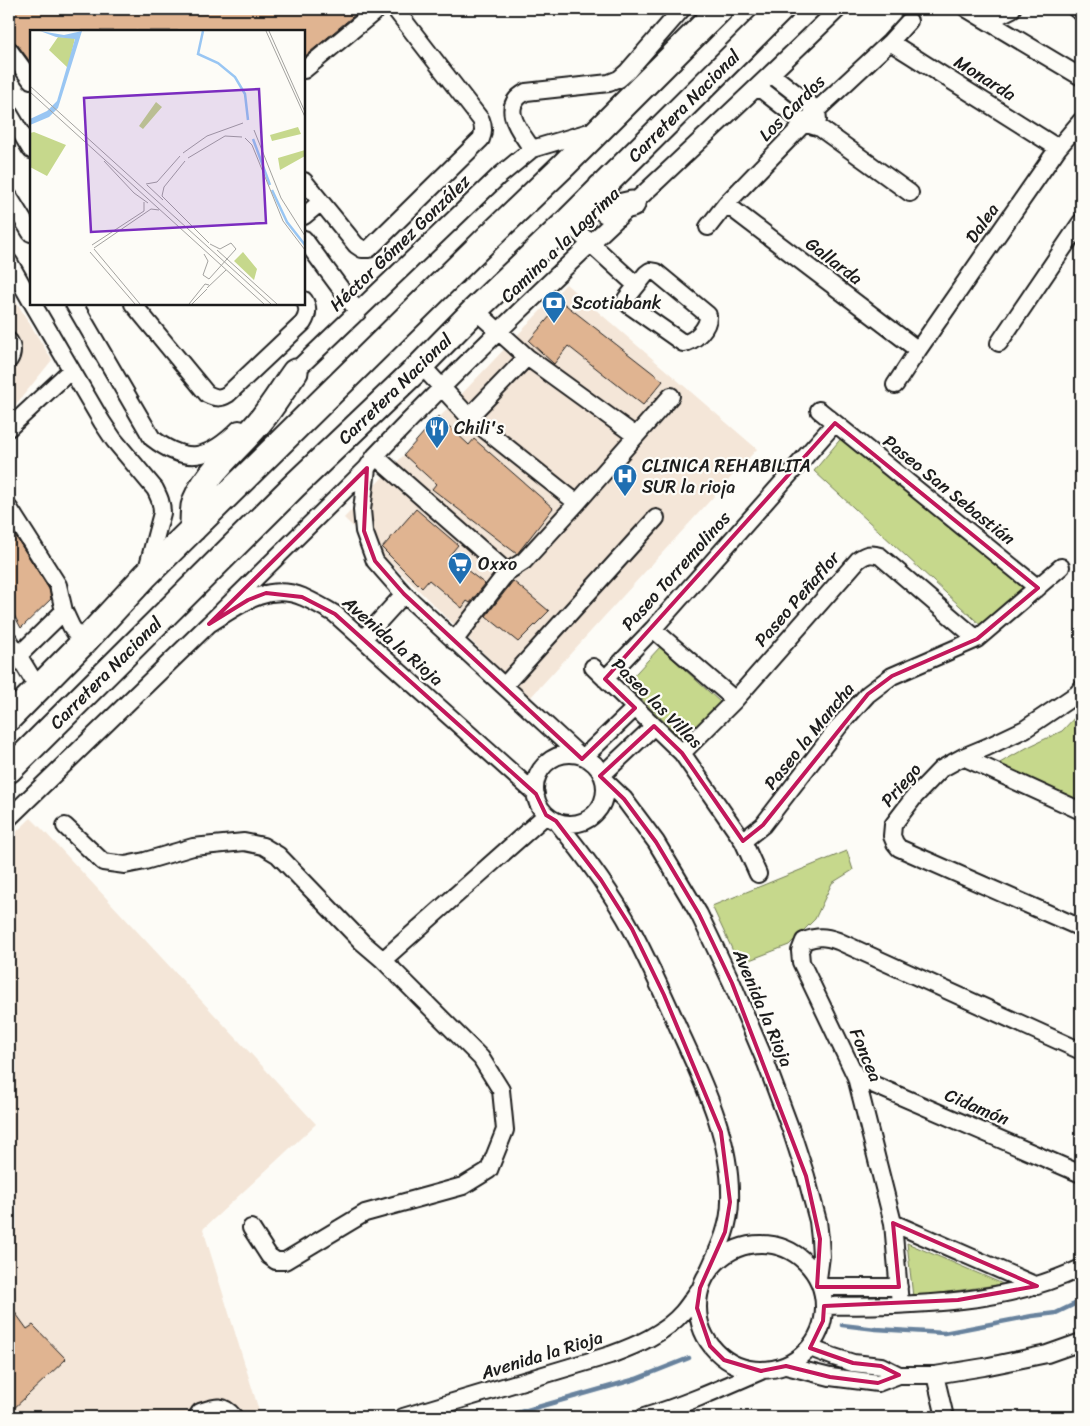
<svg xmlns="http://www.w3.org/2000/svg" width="1090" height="1426" viewBox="0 0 1090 1426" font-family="Sriracha,sans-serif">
	<rect width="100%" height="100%" fill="#fdfcf7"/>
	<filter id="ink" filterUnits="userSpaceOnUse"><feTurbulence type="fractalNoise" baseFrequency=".02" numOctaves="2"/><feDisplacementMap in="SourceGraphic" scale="10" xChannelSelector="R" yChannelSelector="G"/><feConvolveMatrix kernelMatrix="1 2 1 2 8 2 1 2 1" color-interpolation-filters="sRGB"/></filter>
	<g filter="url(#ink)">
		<path fill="#f4e6d8" d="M 566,284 L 757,449 L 530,698 L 344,518 Z
			M 9,290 L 52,360 L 9,413 Z
			M 31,818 L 43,830 L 316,1124 L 203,1229 L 261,1417 L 9,1417 L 9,839 Z"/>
		<path fill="#c6d88c" stroke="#717a54" d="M 843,436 L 1027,589 L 986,630 L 814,471 Z
			M 660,647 L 720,702 L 684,741 L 626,684 Z
			M 1078,714 L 1081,716 L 1081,804 L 998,764 L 1028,747 L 1062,731 Z
			M 847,851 L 853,870 L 832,883 L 815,919 L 789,945 L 739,964 L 712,906 Z
			M 907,1243 L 1003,1284 L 913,1297 Z"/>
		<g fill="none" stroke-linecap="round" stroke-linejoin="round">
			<path stroke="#67829d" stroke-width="4.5" d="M 842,1325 L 876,1329 L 944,1333 L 1032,1316 L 1056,1313 L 1081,1301
				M 503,1417 L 636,1379 L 689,1358"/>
		</g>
		<path fill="#e0b491" stroke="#1c1c1c" d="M 9,9 L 354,9 L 357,13 L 304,57 L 304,31 L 31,31 L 31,63 L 17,44 L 9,37 Z
			M 562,302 L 663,381 L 643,405 L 568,346 L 554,364 L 529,341 Z
			M 438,416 L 469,445 L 474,439 L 553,508 L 517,554 L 432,489 L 436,484 L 404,455 Z
			M 416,509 L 458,545 L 449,556 L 485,584 L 470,603 L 467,601 L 462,608 L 429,580 L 422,588 L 382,548 Z
			M 9,526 L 49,589 L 51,599 L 21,628 L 9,606 Z
			M 513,581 L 549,611 L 518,642 L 486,616 Z
			M 9,1304 L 27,1329 L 33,1325 L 66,1359 L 9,1413 Z"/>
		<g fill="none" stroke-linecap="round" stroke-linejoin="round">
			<defs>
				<path id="minor" d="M 967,9 L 1081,77
					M 1076,9 L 1081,12
					M 988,21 L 1012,9
					M 890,42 L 1058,148
					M 9,50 L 31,80
					M 304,70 L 378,9
					M 771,74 L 817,110 L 818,120
					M 758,87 L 804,123 L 820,128 L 910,193
					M 9,113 L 31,150
					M 532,149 C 520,131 498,107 526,92 L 609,83 L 619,79 L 627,72 L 682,9
					M 304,181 L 356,245 L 362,249 L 369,249 L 481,139 C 484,132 484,127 481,120 L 395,9
					M 9,197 L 31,233
					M 726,204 L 918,350
					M 304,216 L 321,202
					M 567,222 L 636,285
					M 708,227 L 726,204 L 817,110 L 890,42 L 909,21
					M 304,239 L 358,312
					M 9,262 L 31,301
					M 650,271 L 656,272 L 708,315 C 709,327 695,342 683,343 L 629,305 L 626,299 L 646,274 Z
					M 33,304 L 102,422 L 114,440 L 155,489 C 159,497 162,503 162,513 L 146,573
					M 74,304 L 152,438 C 187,465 209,459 239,429
					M 133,304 L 207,394 C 215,398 220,399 228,394 L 303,323 C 308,315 309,308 304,300
					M 475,310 L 527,357 L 636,436
					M 9,341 C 13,347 13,354 9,360
					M 999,343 L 1081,222
					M 421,365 L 469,417 L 577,503
					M 287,379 L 498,177 L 532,149 L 596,130
					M 895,385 L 918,350 L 1058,148 L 1081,121
					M 819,410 L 1038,588
					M 469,417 L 527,357
					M 9,428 L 71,370
					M 375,456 L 507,572
					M 367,468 L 362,510 L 364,531 L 375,561 L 404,594 L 579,755
					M 9,508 L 58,585 L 64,611 L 71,626 L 82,644
					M 209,624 L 367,468 L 375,456 C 523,300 685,159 838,9
					M 653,629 L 735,700
					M 363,639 L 404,594
					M 9,640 L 38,688
					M 454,641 L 507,572 L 524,561 L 577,503 L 671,396
					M 18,656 L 64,611
					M 593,667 L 682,753 L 743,841 L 758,874
					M 605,679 L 653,629 L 835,423
					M 504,686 L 656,518
					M 1081,689 L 1077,694 L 1025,729 L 987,747 L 963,757 L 941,769 L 915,796 L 893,825 L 892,836 L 895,843 L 899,848 L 1081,928
					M 682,753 L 735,700 L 858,560 C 866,554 871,553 880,556 L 977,639
					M535 789a35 35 0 1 1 70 0a35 35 0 1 1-70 0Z
					M 584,757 L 635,708
					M 963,757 L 1081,811
					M 602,775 L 654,726
					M 604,780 L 624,799 L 656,842 L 699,914 L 732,983 L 766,1063 L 791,1130 L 806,1176 L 818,1221 L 820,1239 L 821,1256 L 818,1279
					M 9,818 L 209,624 C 238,606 267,582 303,597 C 314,602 325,608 335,614 L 536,794
					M 556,821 C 584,855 611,891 632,930 C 650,964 666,1000 682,1036 C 706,1088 732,1143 730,1201 C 730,1226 719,1248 709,1270
					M 65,826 L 103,862 L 125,865 L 145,861 L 193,847 L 244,842 L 263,846 L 278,855 L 362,942 L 383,960 L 546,815
					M 743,841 L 763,825 L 840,725 L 868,694 L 892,676 L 977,639 L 1061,567
					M 856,1077 L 1081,1174
					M 893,1223 L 1037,1286
					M 251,1228 L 269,1256 L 276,1261 L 285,1261 L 365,1213 L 463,1186 L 489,1170 L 505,1130 L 501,1090 L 481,1058 L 383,960
					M698 1307a63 63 0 1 1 126 0a63 63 0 1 1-126 0Z
					M 821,1287 L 899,1287
					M 900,1304 L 893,1223 L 856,1077 L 801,962 L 800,951 L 804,941 C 818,936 824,936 838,941 L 1081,1051
					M 824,1306 C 910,1305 1002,1306 1081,1268
					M 810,1348 L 834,1357 L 853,1363 L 881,1366 L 899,1375
					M 786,1366 L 830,1377 L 878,1383 L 899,1375 L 935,1375 L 984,1367 L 1047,1354 L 1081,1342
					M 935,1375 L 945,1417
					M 197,1417 L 200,1412 C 215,1407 223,1403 234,1417
					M 403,1417 L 610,1355 C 637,1345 664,1334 683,1312 C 689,1305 694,1297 699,1290
					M 644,1417 C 684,1405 722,1388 761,1371"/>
				<path id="highway" d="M 601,187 L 599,200 L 606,210 L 632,204
					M 193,529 C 193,522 193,514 194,506 C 201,476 243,444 262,419 C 274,404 284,387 295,372
					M 9,718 L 82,644 L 146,575 L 489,237 L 565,164 L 720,9
					M 9,770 L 295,485 L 421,365 L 475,310 L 567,222 L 781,9"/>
			</defs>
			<use href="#minor" stroke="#1c1c1c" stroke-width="20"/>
			<use href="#highway" stroke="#1c1c1c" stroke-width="29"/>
			<use href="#minor" stroke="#fdfcf7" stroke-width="16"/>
			<use href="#highway" stroke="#fdfcf7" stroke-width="25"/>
		</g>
	</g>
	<path fill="none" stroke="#c2185b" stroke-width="4" stroke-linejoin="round" d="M 835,423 L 1038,588 L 977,639 L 892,676 L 868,694 L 763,825 L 743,841 L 682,753 L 654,726 L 600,776 L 624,799 L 656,842 L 699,914 L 732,983 L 806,1176 L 820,1239 L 817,1287 L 899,1287 L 893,1223 L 1037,1286 L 958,1300 L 824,1306 L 823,1321 L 810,1348 L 853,1363 L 881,1366 L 899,1375 L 878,1383 L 830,1377 L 786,1366 L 761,1371 L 724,1360 L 710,1346 L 697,1308 L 700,1288 L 725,1232 L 730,1202 L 721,1132 L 664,995 L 632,929 L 601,880 L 556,821 L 546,815 L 536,794 L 335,614 L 302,597 L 266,593 L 248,600 L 209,624 L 367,468 L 364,531 L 375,561 L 404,594 L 582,759 L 635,708 L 605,679 Z"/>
	<defs>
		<symbol id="bank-pin" viewBox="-11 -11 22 30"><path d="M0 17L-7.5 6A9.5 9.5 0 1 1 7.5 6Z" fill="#1f6fb2" stroke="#fdfcf7"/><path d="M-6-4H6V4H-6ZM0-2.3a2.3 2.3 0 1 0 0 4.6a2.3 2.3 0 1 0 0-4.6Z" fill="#fff"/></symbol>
		<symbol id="restaurant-pin" viewBox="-11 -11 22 30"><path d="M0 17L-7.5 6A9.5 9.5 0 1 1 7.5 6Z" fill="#1f6fb2" stroke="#fdfcf7"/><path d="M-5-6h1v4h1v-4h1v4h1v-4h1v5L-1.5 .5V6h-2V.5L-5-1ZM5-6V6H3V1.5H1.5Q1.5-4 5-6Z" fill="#fff"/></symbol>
		<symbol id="hospital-pin" viewBox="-11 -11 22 30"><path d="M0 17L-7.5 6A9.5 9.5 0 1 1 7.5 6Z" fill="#1f6fb2" stroke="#fdfcf7"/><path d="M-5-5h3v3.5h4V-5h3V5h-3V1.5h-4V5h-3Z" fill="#fff"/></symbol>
		<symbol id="supermarket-pin" viewBox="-11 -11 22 30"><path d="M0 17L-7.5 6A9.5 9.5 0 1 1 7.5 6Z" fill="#1f6fb2" stroke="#fdfcf7"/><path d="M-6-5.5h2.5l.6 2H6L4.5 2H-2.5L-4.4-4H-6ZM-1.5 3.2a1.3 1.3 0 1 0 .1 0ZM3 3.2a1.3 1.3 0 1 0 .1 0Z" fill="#fff"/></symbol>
	</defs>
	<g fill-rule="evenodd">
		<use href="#bank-pin" x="540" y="289" width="28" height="38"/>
		<use href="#restaurant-pin" x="423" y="414" width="28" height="38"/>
		<use href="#hospital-pin" x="611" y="462" width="28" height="38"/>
		<use href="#supermarket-pin" x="446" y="550" width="28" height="38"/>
	</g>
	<g text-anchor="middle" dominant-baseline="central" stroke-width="4.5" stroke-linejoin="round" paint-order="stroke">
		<g font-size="18" fill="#1c1c1c" stroke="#fdfcf7">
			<text transform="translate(985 78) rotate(32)">Monarda</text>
			<text transform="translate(684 106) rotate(-45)">Carretera Nacional</text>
			<text transform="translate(792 108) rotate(-45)">Los Cardos</text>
			<text transform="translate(982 223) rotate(-55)">Dalea</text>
			<text transform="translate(400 243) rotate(-44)">Héctor Gómez González</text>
			<text transform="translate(560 245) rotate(-44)">Camino a la Lagrima</text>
			<text transform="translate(834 261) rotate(37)">Gallarda</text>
			<text transform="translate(395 389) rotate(-44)">Carretera Nacional</text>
			<text transform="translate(949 490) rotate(39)">Paseo San Sebastián</text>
			<text transform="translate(676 571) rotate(-48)">Paseo Torremolinos</text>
			<text transform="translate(797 599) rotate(-49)">Paseo Peñaflor</text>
			<text transform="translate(393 641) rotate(41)">Avenida la Rioja</text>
			<text transform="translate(106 673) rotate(-45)">Carretera Nacional</text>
			<text transform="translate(657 703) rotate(45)">Paseo las Villas</text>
			<text transform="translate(809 736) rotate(-51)">Paseo la Mancha</text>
			<text transform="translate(901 785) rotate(-49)">Priego</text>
			<text transform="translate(763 1008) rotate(67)">Avenida la Rioja</text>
			<text transform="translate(866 1055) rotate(67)">Foncea</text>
			<text transform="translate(977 1107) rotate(23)">Cidamón</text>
			<text transform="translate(542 1355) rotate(-17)">Avenida la Rioja</text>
		</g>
		<g font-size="18" fill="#1c1c1c" stroke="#fdfcf7" text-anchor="start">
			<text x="572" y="303">Scotiabank</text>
			<text x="454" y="428">Chili's</text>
			<text x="642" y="466">CLINICA REHABILITA<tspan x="642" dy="21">SUR la rioja</tspan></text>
			<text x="478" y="564">Oxxo</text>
		</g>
	</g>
	<g transform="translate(30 30)">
		<rect width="275" height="275" fill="#fdfcf7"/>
		<path d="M 28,7 L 45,8 L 38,38 L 19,20 ZM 126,72 L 132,77 L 113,99 L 109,96 ZM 268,97 L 271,104 L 242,111 L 240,105 ZM 4,102 L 36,115 L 17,146 L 0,137 L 0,103 ZM 275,120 L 275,126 L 250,140 L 248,128 ZM 213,222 L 227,239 L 224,250 L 204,231 Z" fill="#c6d88c"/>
		<path d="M 10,1 L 34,5 L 52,1 L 28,78 L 19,87 L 0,95 L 0,89 L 17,81 L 27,71 L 45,9 L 26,7 Z" fill="#99c6f3"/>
		<path fill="none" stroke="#99c6f3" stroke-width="2.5" d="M 173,1 L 168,24 L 188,33 L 205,47 L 215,64 L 218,90M 223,109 L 240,155M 242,160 L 257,192 L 275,215"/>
		<path fill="none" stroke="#a3a29f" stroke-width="1" d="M 236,1 L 275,87M 239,1 L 275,82M 0,56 L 241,274M 0,62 L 234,274M 224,100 L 251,168 L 275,206M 215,108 L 222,115 L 253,191 L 275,220M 153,123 L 177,106 L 213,93M 158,128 L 195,106 L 212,107M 74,131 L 104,163M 155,131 L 134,157 L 132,166 L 179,213M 116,154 L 127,152 L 150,126M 117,155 L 133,170M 104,163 L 118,173M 62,215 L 114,181 L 114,172M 64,218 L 121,179 L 129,180M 64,219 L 110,274M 187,220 L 247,274M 60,222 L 105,274M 174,224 L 178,231 L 173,245 L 179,249 L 206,219 L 201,213 L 190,219 L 180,214M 177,258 L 196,240M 159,274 L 175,254 L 179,255M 162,274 L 177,259"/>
		<path fill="#7b2cbf" fill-opacity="0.15" stroke="#7b2cbf" stroke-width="2.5" d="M 229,59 L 236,193 L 61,202 L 54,68 Z"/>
		<rect width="275" height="275" fill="none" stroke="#1c1c1c" stroke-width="2.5"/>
	</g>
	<rect width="1090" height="1426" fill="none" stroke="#fdfcf7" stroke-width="30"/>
	<rect x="15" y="15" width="1060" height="1396" fill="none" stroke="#1c1c1c" stroke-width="2" filter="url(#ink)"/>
</svg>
